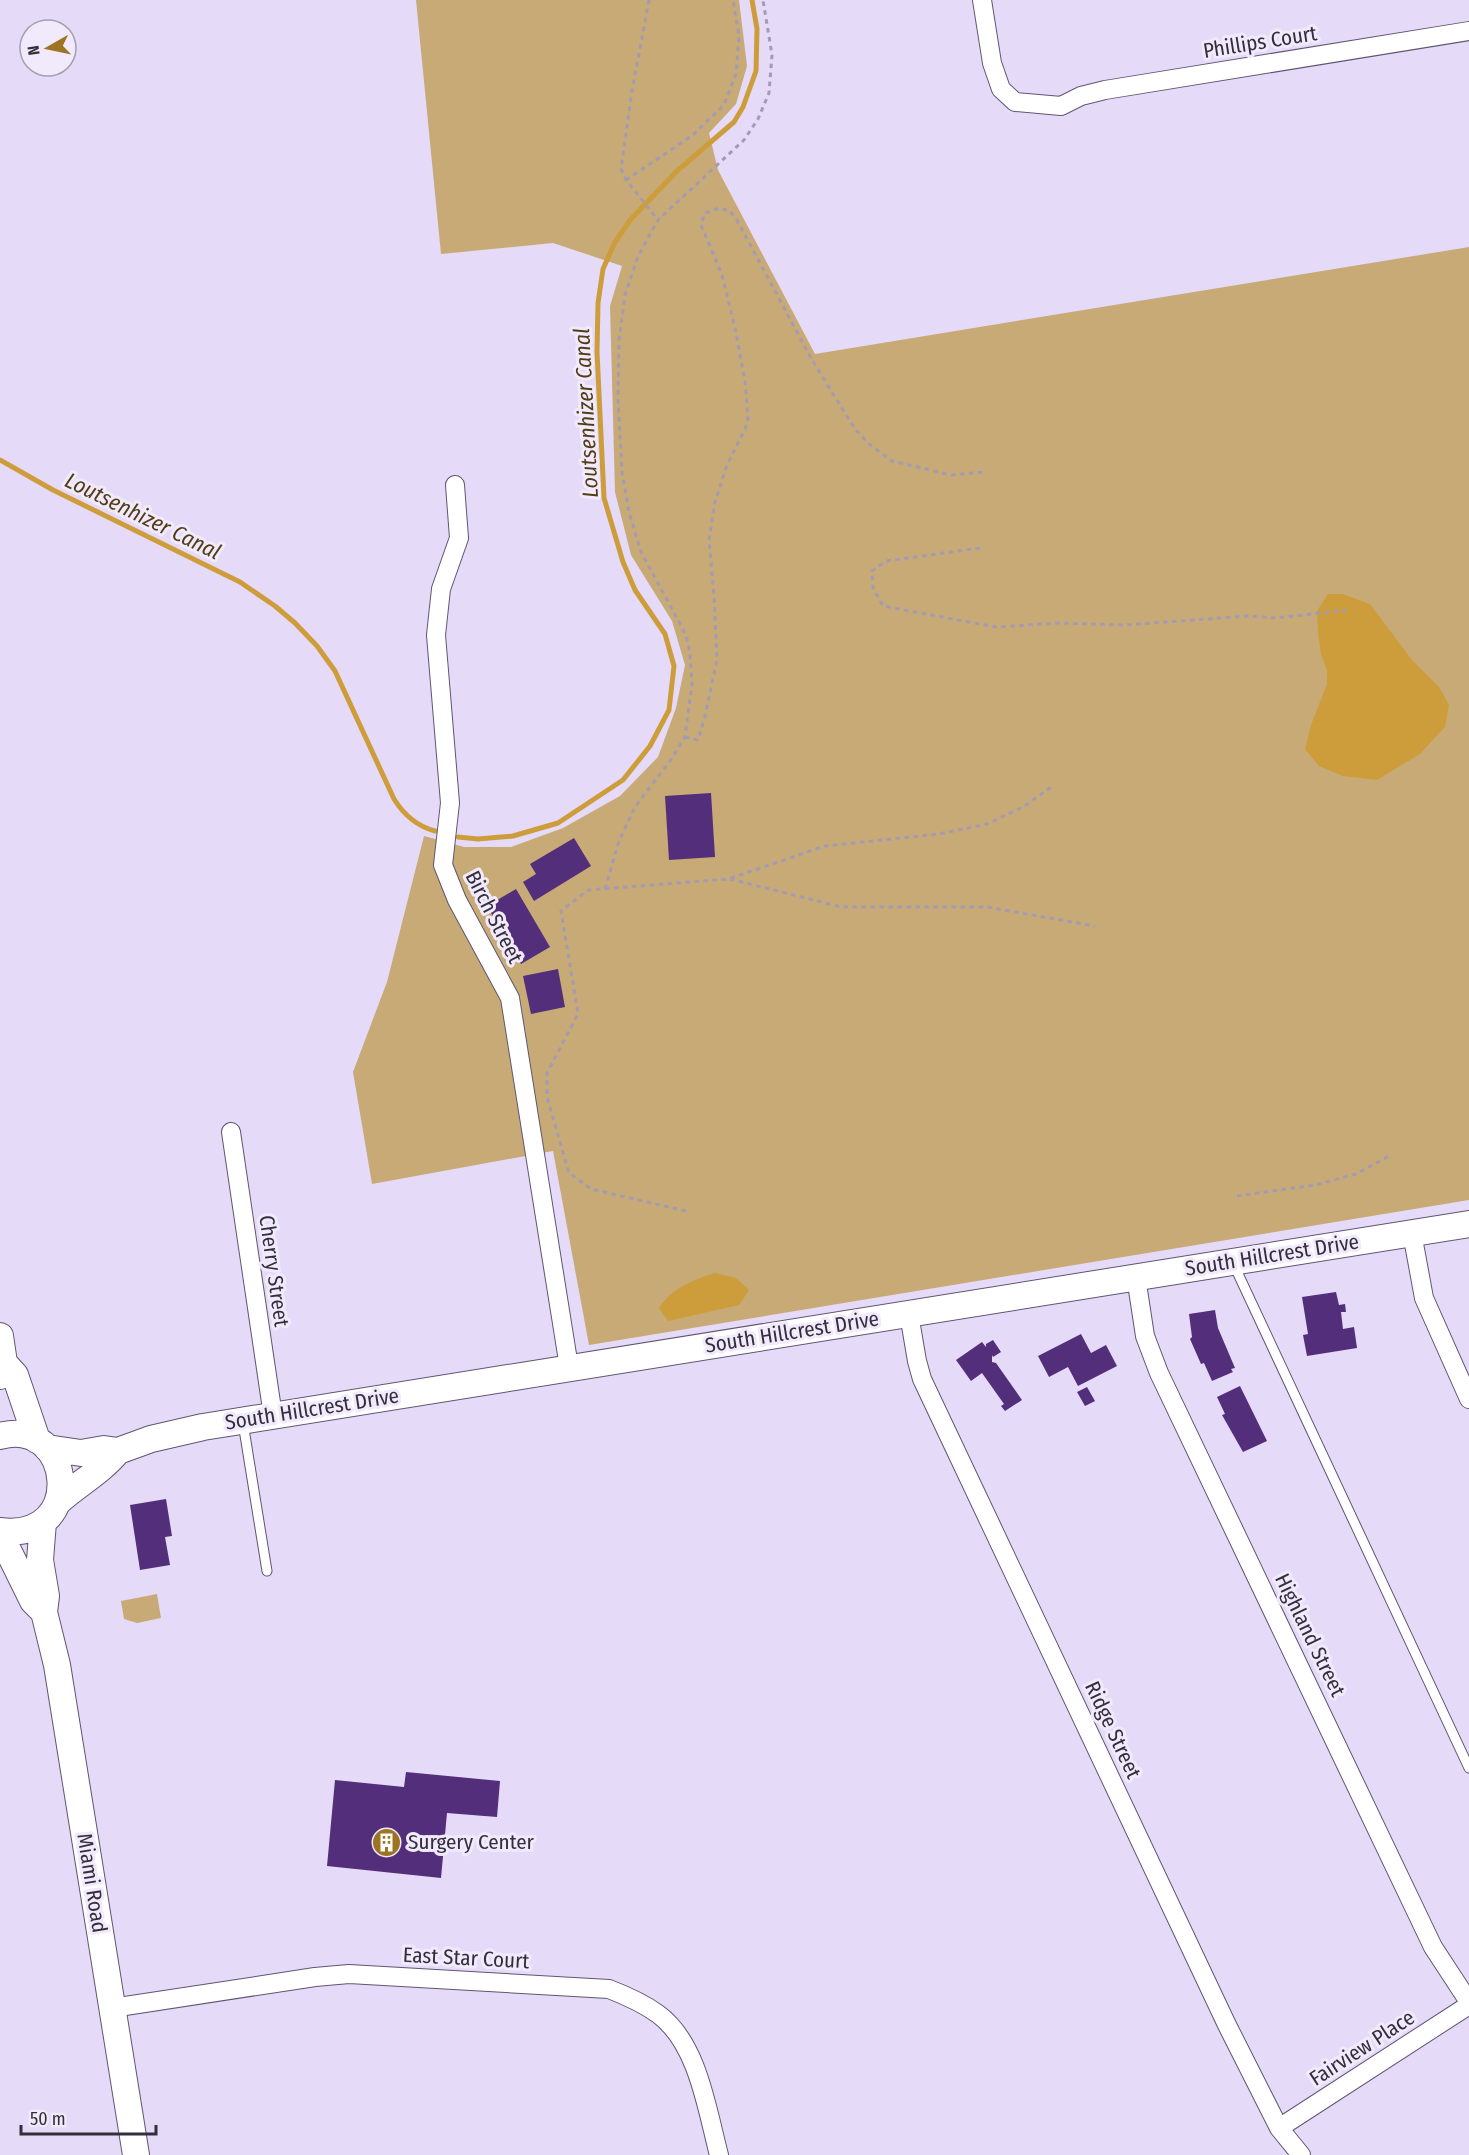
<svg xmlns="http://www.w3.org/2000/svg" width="1469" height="2155" viewBox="0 0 1469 2155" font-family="'Fira Sans Condensed',sans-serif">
	<rect width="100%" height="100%" fill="#e6daf9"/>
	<path fill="#c7aa76" d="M 416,0 L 739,0 L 747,66 L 736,104 L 709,133 L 718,170 L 815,354 L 1469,247 L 1469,1200 L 589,1345 L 553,1151 L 372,1184 L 353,1072 L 387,982 L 424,836 L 464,847 L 511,847 L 563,828 L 620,796 L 658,757 L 676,708 L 685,665 L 672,621 L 631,555 L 615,492 L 610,306 L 622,266 L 553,243 L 441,254 Z
		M 157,1594 L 161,1618 L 137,1623 L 124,1619 L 121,1601 Z"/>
	<path fill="#ce9d3b" d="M 1328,594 L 1343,594 L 1370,604 L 1412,660 L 1439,687 L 1449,705 L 1445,727 L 1420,754 L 1377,780 L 1343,776 L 1319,766 L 1305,749 L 1311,725 L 1327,684 L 1327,671 L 1321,654 L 1318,633 L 1317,611 Z
		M 715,1273 L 736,1278 L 749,1290 L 739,1305 L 668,1321 L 659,1308 C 672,1288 693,1280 715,1273 Z"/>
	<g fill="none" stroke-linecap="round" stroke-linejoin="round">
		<path stroke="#ce9d3b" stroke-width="5" d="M 0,460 L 53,490 L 240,582 L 275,606 L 295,623 L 317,646 L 335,671 L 394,799 C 404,815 416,826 435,831
			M 458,837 L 478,839 L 513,836 L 558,823 L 623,780 L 650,746 L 669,710 L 674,666 L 665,634 L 635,590 L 623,562 L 604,498 L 597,352 L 598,303 L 603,269 L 615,242 L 631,219 L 677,171 L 734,122 L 743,107 L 756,71 L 757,29 L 752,0"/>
	</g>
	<path fill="#532f7b" d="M 711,793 L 715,857 L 669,860 L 665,796 Z
		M 574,838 L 591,866 L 534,901 L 523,882 L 536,874 L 530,864 Z
		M 516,889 L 550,947 L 521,964 L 487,906 Z
		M 558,969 L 565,1007 L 531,1014 L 523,976 Z
		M 1336,1292 L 1339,1305 L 1345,1304 L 1346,1312 L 1341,1312 L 1343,1329 L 1354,1327 L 1357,1348 L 1307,1356 L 1303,1335 L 1308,1334 L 1302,1297 Z
		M 1215,1310 L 1218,1328 L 1235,1368 L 1231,1369 L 1233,1372 L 1212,1381 L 1204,1363 L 1201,1364 L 1190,1339 L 1192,1337 L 1189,1314 Z
		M 1081,1334 L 1091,1353 L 1106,1345 L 1117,1366 L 1078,1386 L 1068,1367 L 1049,1377 L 1038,1356 Z
		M 993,1340 L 1001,1352 L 993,1357 L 992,1355 L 992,1362 L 996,1363 L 1022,1400 L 1005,1411 L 1001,1406 L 1004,1404 L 982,1373 L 971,1381 L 956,1360 L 982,1342 L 986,1347 L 986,1344 Z
		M 1240,1386 L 1267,1441 L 1243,1452 L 1222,1415 L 1225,1414 L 1217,1397 Z
		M 1087,1387 L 1095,1401 L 1085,1406 L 1077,1392 Z
		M 166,1499 L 172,1536 L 165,1537 L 170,1565 L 140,1570 L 130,1505 Z
		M 406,1772 L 500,1781 L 497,1817 L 447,1813 L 441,1878 L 327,1866 L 335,1780 L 404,1787 Z"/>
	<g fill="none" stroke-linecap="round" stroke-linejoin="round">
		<defs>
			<path id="lane" d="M 1233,1263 L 1469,1768
				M 243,1423 L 267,1571"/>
			<path id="street" d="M 982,0 L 992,63 L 1001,89 L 1015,102 L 1061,106 L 1081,96 L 1105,90 L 1469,31
				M 455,485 L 459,538 L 441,589 L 436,635 L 450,803 L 443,865 L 457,900 L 510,998 L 569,1367
				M 231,1132 L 273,1416
				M 1412,1233 L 1424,1298 L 1469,1399
				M 1136,1277 L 1145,1336 L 1159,1373 L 1433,1947 L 1469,2002
				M 909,1314 L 917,1361 L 922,1379 L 1227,2025 L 1279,2128 L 1301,2155
				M 112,2008 L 315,1977 L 349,1974 L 609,1989 C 627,1996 643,2003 658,2014 C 698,2043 707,2110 719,2155
				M 1279,2128 L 1469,2005"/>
			<path id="secondary" d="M 0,1336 L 4,1363 L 0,1376
				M 4,1363 L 15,1375 L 37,1440
				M 0,1436 C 73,1416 88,1542 0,1531
				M 47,1448 L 81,1453 L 104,1449 L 118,1451 L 151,1439 L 203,1427 L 1469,1224
				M 59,1501 C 78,1484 102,1471 118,1451
				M 43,1522 L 40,1560 L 46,1596 L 44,1612 L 57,1665 L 136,2155
				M 0,1534 L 33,1601 L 44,1612"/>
		</defs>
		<use href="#lane" stroke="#605570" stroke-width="11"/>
		<use href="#street" stroke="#605570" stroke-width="20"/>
		<use href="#secondary" stroke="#605570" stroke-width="28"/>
		<path stroke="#a49bb3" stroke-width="3" stroke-dasharray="4.5 4.5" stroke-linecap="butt" d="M 649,0 L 632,91 L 621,169 L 626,180 L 658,220
			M 626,180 L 693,135 L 724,105 L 736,74 L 739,36 L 733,0
			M 980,548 L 886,561 L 872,571 L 873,588 L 883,606 L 996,627 L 1057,623 L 1125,625 L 1247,616 L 1276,618 L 1346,610
			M 685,737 L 698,740 L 705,716 L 717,660 L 714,596 L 709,540 L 715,502 L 727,465 L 746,427 L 748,418 L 745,381 L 735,328 L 722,275 L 701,225 L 705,213 L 719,208 L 730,211 L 738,222 L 812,360 L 855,429 L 869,444 L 892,461 L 951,475 L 986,472
			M 730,879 L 841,907 L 987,907 L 1095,926
			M 605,889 L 619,841 L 635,807 L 670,761 L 685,737 L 692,684 L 690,654 L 686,635 L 641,552 L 629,512 L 622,472 L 618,398 L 619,340 L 625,295 L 638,256 L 658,220 L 744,140 L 758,119 L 769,93 L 772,55 L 763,0
			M 1237,1196 L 1315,1185 L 1356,1174 L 1391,1155
			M 686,1211 L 591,1189 L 569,1173 L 547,1097 L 547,1073 L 578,1014 L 561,911 L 588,890 L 728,879 L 825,846 L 939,834 L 987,824 L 1023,807 L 1054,785"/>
		<use href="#lane" stroke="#fff" stroke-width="9"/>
		<use href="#street" stroke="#fff" stroke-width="18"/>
		<use href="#secondary" stroke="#fff" stroke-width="26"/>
	</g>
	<defs>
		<symbol id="building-disc" viewBox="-11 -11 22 22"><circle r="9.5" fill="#9d7522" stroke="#f1eafd"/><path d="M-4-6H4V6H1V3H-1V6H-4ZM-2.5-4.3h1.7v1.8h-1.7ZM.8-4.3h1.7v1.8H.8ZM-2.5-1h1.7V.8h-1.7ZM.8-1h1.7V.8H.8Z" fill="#fff"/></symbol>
	</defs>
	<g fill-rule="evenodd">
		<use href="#building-disc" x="370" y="1826" width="33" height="33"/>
	</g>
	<g text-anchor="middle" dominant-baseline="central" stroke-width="6" stroke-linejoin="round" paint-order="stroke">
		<g font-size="21" fill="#332e3a" stroke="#f1eafd">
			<text transform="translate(1260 42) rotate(-9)">Phillips Court</text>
			<text transform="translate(494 917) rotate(63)">Birch Street</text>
			<text transform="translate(1272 1255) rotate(-9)">South Hillcrest Drive</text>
			<text transform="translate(274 1271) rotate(82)">Cherry Street</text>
			<text transform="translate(792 1332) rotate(-9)">South Hillcrest Drive</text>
			<text transform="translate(312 1409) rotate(-9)">South Hillcrest Drive</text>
			<text transform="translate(1310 1635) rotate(64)">Highland Street</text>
			<text transform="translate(1113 1730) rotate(65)">Ridge Street</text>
			<text transform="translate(92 1883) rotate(81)">Miami Road</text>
			<text transform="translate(466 1958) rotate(3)">East Star Court</text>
			<text transform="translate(1362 2048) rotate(-33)">Fairview Place</text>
		</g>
		<g font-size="21" fill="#332e3a" stroke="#f1eafd" text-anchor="start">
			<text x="408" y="1842">Surgery Center</text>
		</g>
		<g font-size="22" font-style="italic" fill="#513c14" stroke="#f1eafd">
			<text transform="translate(586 413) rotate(-93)">Loutsenhizer Canal</text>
			<text transform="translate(143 516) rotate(26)">Loutsenhizer Canal</text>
		</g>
	</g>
	<g transform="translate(48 48) rotate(261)"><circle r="28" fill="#f1eafd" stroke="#a59faf" stroke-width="1.5"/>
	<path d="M0-4.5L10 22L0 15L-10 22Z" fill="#9d7522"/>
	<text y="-9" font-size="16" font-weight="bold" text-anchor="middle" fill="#332e3a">N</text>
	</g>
	<path d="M21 2125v9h135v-9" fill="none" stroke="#332e3a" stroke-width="3"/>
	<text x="30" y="2125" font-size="18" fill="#332e3a" stroke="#f1eafd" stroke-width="4.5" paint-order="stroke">50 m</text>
</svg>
